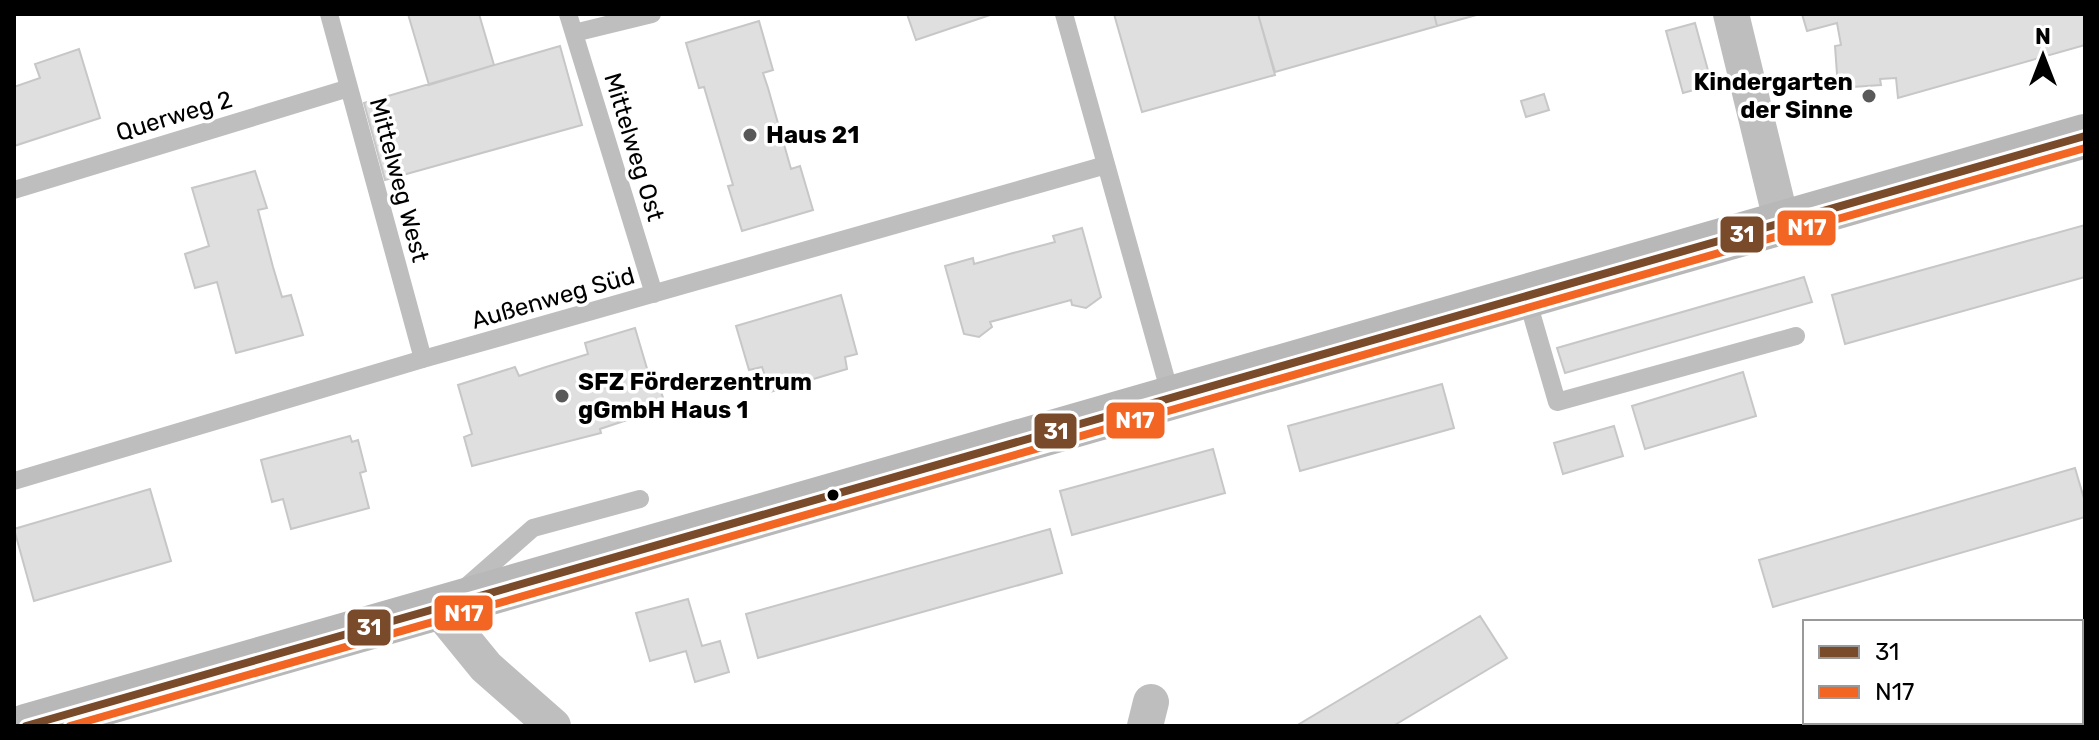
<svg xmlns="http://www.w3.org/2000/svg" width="2099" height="740" viewBox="0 0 2099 740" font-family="Rubik,sans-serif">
	<rect width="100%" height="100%" fill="#fff"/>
	<path fill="#dfdfdf" stroke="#c7c7c7" stroke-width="2" d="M 408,14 L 479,14 L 494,65 L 429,85 Z
		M 907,14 L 993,14 L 916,40 Z
		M 1114,14 L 1258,14 L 1275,75 L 1142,112 Z
		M 1258,14 L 1434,14 L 1437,26 L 1275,72 Z
		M 1434,14 L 1480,14 L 1437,26 Z
		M 1802,14 L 2082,14 L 2085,16 L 2085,45 L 1898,98 L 1896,78 L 1880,79 L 1881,85 L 1838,88 L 1835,46 L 1841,45 L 1837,23 L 1807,31 Z
		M 759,21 L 773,70 L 763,73 L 768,88 L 791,169 L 800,166 L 813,210 L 742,231 L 728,186 L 733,185 L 704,87 L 699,88 L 686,43 Z
		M 1695,23 L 1712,85 L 1683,93 L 1666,31 Z
		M 560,46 L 582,125 L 385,180 L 364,103 Z
		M 79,49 L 100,118 L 14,146 L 14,87 L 40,78 L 35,64 Z
		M 1544,94 L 1549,110 L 1526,117 L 1521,101 Z
		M 255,171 L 267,208 L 258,210 L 273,267 L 282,297 L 291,295 L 303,335 L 236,353 L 217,282 L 195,288 L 185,254 L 209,246 L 192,188 Z
		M 2085,225 L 2085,277 L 1845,344 L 1832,295 Z
		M 1082,228 L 1101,297 L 1086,308 L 1072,305 L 1071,300 L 990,322 L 992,327 L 979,337 L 964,334 L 945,266 L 973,258 L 974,264 L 1013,253 L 1055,242 L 1053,236 Z
		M 1804,277 L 1812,302 L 1565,373 L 1557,348 Z
		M 841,295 L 857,354 L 845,357 L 847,369 L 770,392 L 762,367 L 749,370 L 736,326 Z
		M 635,328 L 651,382 L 657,379 L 666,407 L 600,429 L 601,433 L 472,466 L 464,437 L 472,434 L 458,385 L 515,367 L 519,376 L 546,367 L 588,354 L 585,343 Z
		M 1743,372 L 1756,416 L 1645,449 L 1632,406 Z
		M 1442,384 L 1454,428 L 1300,471 L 1288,426 Z
		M 1614,426 L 1623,456 L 1563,474 L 1554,443 Z
		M 350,436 L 352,442 L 358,440 L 366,471 L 360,473 L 369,508 L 291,529 L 283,499 L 272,502 L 261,460 Z
		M 1213,449 L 1225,493 L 1072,535 L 1060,491 Z
		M 2075,468 L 2085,502 L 2085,517 L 1773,607 L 1759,560 Z
		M 150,489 L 171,561 L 34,601 L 14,529 Z
		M 1050,529 L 1062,573 L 758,658 L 746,614 Z
		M 688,599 L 702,646 L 720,641 L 729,672 L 695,682 L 686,651 L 650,661 L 636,613 Z
		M 1480,616 L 1507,658 L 1393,726 L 1296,726 Z
		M 2085,689 L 2085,726 L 1957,726 L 1970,722 L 2081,722 L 2081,690 Z"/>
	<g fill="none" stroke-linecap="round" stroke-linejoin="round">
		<path stroke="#bebebe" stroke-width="18" d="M 329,14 L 423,359
			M 568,14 L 654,294
			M 1064,14 L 1171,397
			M 574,33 L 652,14
			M 14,190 L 349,88
			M 1526,295 L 1557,402 L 1796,336
			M 14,481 L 423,359 L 1106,165
			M 468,585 L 533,528 L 640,499"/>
		<path stroke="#bebebe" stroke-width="36" d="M 1731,14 L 1782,224
			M 437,607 L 486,667 L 553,726
			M 1145,726 L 1151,702"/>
		<path stroke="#b8b8b8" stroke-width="44" d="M 26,726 L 2085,136"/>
		<defs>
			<path id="bus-1" d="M 26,726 L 2085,136"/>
			<path id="bus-2" d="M 70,726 L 2085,148"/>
		</defs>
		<use href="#bus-1" stroke="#fff" stroke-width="14"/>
		<use href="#bus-2" stroke="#fff" stroke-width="14"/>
		<use href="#bus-1" stroke="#7a4b2a" stroke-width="8"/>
		<use href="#bus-2" stroke="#f26522" stroke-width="8"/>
	</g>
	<g fill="#595959" stroke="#fff" stroke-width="3">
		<circle cx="1869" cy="96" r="8"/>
		<circle cx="750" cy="135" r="8"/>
		<circle cx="562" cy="396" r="8"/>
	</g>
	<circle fill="#000" stroke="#fff" stroke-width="3" cx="833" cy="495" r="7"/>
	<g text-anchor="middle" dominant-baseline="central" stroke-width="7" stroke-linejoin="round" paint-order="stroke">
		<g font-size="24" font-weight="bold" fill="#000" stroke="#fff" text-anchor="start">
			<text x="1853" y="82" text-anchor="end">Kindergarten<tspan x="1853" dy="28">der Sinne</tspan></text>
			<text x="766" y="135">Haus 21</text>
			<text x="578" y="382">SFZ Förderzentrum<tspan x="578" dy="28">gGmbH Haus 1</tspan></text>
		</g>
		<g font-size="24" fill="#000" stroke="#fff">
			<text transform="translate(174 116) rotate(-17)">Querweg 2</text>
			<text transform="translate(634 147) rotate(73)">Mittelweg Ost</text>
			<text transform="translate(399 180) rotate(75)">Mittelweg West</text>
			<text transform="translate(553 298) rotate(-16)">Außenweg Süd</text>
		</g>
	</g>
	<g stroke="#fff" stroke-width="3">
		<rect x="1776" y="209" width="61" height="38" rx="8" fill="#f26522"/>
		<rect x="1719" y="215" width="46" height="39" rx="8" fill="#7a4b2a"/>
		<rect x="1105" y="401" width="61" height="39" rx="8" fill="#f26522"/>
		<rect x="1033" y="412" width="45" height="38" rx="8" fill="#7a4b2a"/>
		<rect x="433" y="594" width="61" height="38" rx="8" fill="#f26522"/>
		<rect x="346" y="608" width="46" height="39" rx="8" fill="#7a4b2a"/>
	</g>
	<g font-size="22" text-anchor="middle" font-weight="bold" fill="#fff">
		<text x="1807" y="235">N17</text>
		<text x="1742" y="242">31</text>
		<text x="1135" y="428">N17</text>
		<text x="1056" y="439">31</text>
		<text x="464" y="621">N17</text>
		<text x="369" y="635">31</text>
	</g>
	<rect width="2099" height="740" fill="none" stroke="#000000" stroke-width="32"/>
	<rect x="1803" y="620" width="280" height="104" fill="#ffffff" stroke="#999999" stroke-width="2"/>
	<rect x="1819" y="646" width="40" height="12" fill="#7a4b2a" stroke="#999999" stroke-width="2"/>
	<text x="1875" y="660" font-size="24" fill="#000000">31</text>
	<rect x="1819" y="686" width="40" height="12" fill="#f26522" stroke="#999999" stroke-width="2"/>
	<text x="1875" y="700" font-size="24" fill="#000000">N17</text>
	<g transform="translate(2043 56)" stroke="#ffffff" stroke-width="6" paint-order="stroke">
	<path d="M0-6L14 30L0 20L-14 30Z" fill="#000000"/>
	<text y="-12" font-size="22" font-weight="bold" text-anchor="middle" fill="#000000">N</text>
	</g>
</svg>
